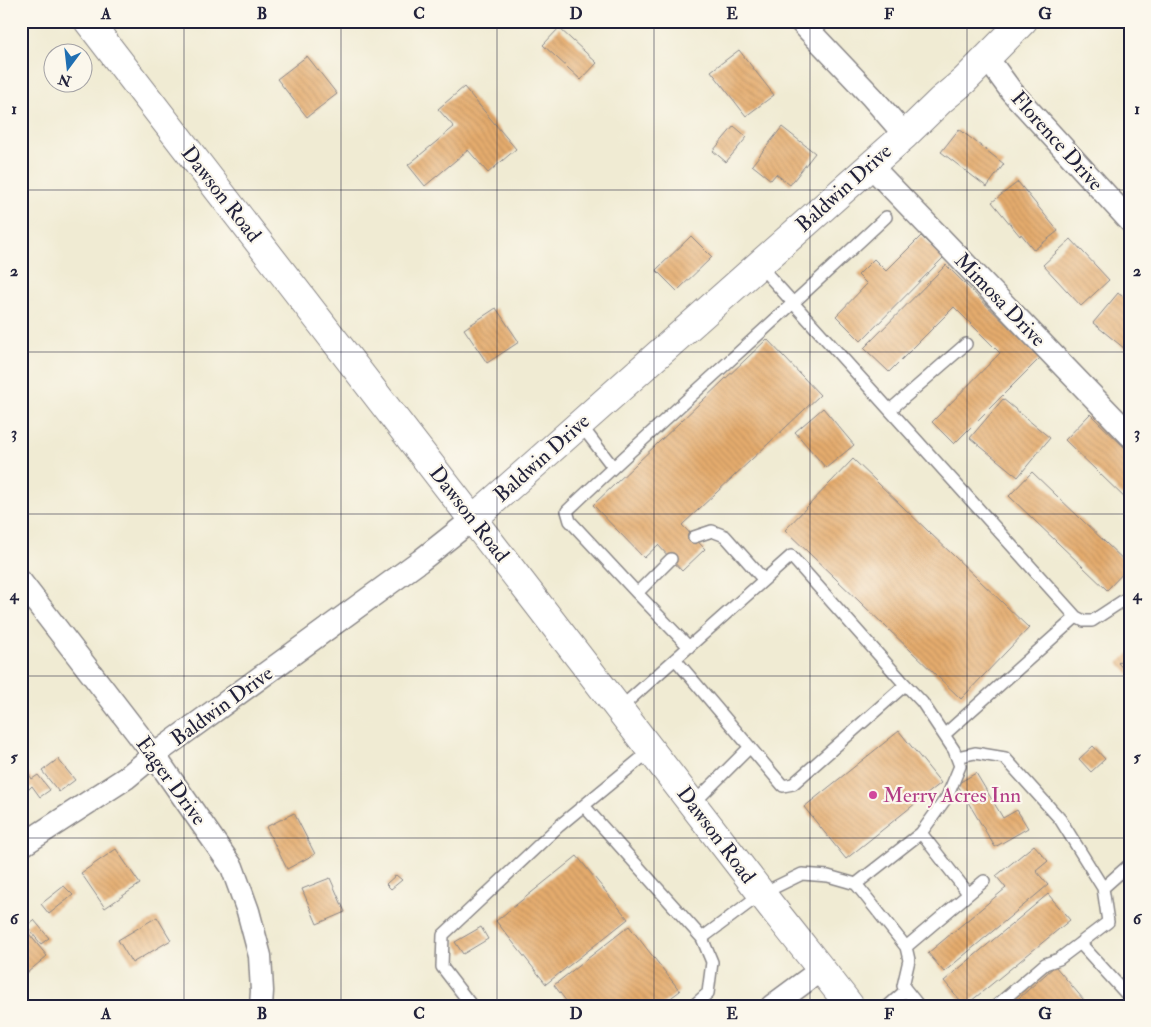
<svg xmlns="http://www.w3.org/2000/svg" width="1151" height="1027" viewBox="0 0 1151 1027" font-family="'IM FELL Double Pica',serif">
	<defs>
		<pattern id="building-back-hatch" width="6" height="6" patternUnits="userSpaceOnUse" patternTransform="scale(1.25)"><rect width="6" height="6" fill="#e4ab6d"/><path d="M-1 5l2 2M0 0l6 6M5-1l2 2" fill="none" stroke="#c3935f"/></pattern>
	</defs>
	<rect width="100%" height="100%" fill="#fbf7ec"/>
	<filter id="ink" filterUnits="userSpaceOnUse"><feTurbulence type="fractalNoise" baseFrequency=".02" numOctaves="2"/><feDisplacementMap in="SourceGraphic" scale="10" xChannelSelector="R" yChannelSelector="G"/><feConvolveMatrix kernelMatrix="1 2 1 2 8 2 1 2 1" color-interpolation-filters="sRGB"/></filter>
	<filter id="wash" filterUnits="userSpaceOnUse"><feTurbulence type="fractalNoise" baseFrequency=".0096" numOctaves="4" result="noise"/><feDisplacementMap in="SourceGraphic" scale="20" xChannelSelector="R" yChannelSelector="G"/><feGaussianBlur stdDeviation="1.12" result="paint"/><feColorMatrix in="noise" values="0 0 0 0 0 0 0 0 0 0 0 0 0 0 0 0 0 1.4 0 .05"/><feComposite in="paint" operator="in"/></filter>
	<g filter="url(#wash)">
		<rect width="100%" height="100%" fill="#f0ebd3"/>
		<g id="blocks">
			<path fill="url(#building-back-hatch)" d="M 559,28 L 597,63 L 581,80 L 543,45 Z
				M 739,50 L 774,95 L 746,116 L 711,71 Z
				M 307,56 L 337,94 L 307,117 L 277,79 Z
				M 464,87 L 516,149 L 488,173 L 468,150 L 425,186 L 408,165 L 454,127 L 438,109 Z
				M 734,126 L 747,137 L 726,162 L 713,151 Z
				M 782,127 L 815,153 L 790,185 L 776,174 L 771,180 L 752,165 Z
				M 959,129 L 1004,164 L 987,187 L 941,152 Z
				M 1018,182 L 1058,231 L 1034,250 L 1021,234 L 1020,236 L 992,202 Z
				M 691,236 L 712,257 L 677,291 L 656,270 Z
				M 921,236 L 943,258 L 861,341 L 836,316 L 867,284 L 858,275 L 874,259 L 886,271 Z
				M 1071,239 L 1109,280 L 1081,306 L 1043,265 Z
				M 946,265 L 1040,358 L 954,444 L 932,422 L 1000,353 L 954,307 L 889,372 L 864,348 Z
				M 1118,293 L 1130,302 L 1130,353 L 1093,323 Z
				M 496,308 L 519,342 L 487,363 L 464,329 Z
				M 767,339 L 820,395 L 682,525 L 705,549 L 682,571 L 658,545 L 644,558 L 593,505 Z
				M 1003,399 L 1050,438 L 1018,477 L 970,438 Z
				M 823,408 L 854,445 L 826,468 L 795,432 Z
				M 1090,414 L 1130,453 L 1130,503 L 1065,440 Z
				M 853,459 L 1029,628 L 961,699 L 785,530 Z
				M 1032,472 L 1130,566 L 1107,590 L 1009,496 Z
				M 1130,652 L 1130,676 L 1118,663 Z
				M 899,731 L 941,783 L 846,859 L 804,807 Z
				M 1093,746 L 1105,759 L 1091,772 L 1079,759 Z
				M 58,759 L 75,780 L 59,792 L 42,771 Z
				M 28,773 L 32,779 L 38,775 L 50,790 L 40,797 L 32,786 L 29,789 L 21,778 Z
				M 976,773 L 1003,818 L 1017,810 L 1028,828 L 995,847 L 957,784 Z
				M 294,813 L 315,854 L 287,869 L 266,827 Z
				M 1034,845 L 1048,861 L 1036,871 L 1048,885 L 944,972 L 928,953 L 1006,888 L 996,876 Z
				M 116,849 L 140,884 L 105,908 L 81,873 Z
				M 577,856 L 628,919 L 546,984 L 496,921 Z
				M 396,875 L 402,880 L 391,889 L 386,884 Z
				M 330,878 L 345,912 L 317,924 L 302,889 Z
				M 64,886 L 73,895 L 49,914 L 41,904 Z
				M 1048,894 L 1070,920 L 965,1006 L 944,981 Z
				M 157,917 L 171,940 L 132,963 L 118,940 Z
				M 34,920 L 49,938 L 41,944 L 26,926 Z
				M 629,926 L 680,991 L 660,1006 L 570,1006 L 554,985 Z
				M 481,927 L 488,939 L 463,954 L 455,942 Z
				M 25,929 L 47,956 L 21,978 L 21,932 Z
				M 1055,966 L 1089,1006 L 1010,1006 Z"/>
		</g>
	</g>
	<g filter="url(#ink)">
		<use href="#blocks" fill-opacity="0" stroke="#898687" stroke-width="1"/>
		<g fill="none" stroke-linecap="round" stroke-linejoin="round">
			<defs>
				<path id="service" d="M 758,264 L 1076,617 L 1084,621 L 1092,621 L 1130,596
					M 890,410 L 966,344
					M 580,424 L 613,467
					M 694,537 L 712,531 L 725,536 L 764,580
					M 671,559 L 637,593 L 689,647
					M 637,593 L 570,521 L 567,511 C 672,411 781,316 886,217
					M 675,659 L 783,786 L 793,784 L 905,685
					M 619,709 L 791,556 L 901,680 L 922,702 L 954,750 L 960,766 L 947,797 L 921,833 L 968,893
					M 944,735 L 1076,617
					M 957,757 L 975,753 L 1005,758 L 1060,819 L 1103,888
					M 693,804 L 750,747
					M 584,806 L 702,938
					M 856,884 L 921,833
					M 1080,943 L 1130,998
					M 472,1006 L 442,967 L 443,935 L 559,826 L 651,750
					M 693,1006 L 708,993 L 712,962 L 702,938 L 761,894 L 802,874 L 828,876 L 856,884 L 906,947
					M 888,1006 L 906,990
					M 919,1006 L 903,986 L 909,960 L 906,947 L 984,881
					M 996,1006 L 1045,964 L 1059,959 L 1108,922 L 1103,888 L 1130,864"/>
				<path id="minor" d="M 800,21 L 872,97 L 905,135
					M 987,58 L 1012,92 L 1130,221
					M 870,165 L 1130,435
					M 21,582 L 154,755 L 232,867 L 248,911 L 260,956 L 262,991 L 261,1006
					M 21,846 L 126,778 L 154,755 L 420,561 L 473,519
					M 772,1006 L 822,969"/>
				<path id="tertiary" d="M 473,519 L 905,135 L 941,100 L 964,81 L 1023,21"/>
				<path id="primary" d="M 88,21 C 311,313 536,603 761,893 C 790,931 821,968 850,1006"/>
			</defs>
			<use href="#service" stroke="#898687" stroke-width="14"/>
			<use href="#minor" stroke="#898687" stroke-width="25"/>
			<use href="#tertiary" stroke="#898687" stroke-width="30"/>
			<use href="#primary" stroke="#898687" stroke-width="30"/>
			<use href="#service" stroke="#fff" stroke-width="11"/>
			<use href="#minor" stroke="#fff" stroke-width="22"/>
			<use href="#tertiary" stroke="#fff" stroke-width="28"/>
			<use href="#primary" stroke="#fff" stroke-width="28"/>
		</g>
	</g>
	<path fill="none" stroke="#22223b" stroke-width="1" stroke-opacity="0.55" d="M 184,21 L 184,1006M 341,21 L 341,1006M 497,21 L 497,1006M 654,21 L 654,1006M 810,21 L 810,1006M 967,21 L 967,1006M 21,190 L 1130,190M 21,352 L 1130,352M 21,514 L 1130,514M 21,676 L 1130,676M 21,838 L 1130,838"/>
	<circle fill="#d1479c" stroke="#fbf7ec" stroke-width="2" cx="873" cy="795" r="5"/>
	<g text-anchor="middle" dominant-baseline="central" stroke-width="4.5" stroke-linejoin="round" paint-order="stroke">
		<g font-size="21" fill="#22223b" stroke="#fbf7ec">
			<text transform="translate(1057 141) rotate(48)">Florence Drive</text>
			<text transform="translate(844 188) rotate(-42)">Baldwin Drive</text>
			<text transform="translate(221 194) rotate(52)">Dawson Road</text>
			<text transform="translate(1000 300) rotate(46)">Mimosa Drive</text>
			<text transform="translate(542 458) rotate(-42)">Baldwin Drive</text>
			<text transform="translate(469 514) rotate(52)">Dawson Road</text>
			<text transform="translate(222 706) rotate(-36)">Baldwin Drive</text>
			<text transform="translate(171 781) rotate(54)">Eager Drive</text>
			<text transform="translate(716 835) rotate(53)">Dawson Road</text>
		</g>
		<g font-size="21" fill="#b23c85" stroke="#fbf7ec" text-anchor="start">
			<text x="883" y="795">Merry Acres Inn</text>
		</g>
	</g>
	<rect width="1151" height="1027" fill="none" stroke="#fbf7ec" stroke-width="55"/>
	<g transform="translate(68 68) rotate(195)"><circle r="24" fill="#fbf7ec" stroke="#a4a2a5"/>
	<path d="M0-4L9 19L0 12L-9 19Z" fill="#1f6fb2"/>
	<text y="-8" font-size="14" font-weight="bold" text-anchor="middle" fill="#22223b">N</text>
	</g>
	<rect x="28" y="28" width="1096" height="972" fill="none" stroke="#22223b" stroke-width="2"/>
	<g font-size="16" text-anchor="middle" font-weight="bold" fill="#22223b">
		<text x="106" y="19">A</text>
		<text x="262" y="19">B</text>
		<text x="419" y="19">C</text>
		<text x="576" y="19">D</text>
		<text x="732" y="19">E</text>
		<text x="889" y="19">F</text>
		<text x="1045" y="19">G</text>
		<text x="14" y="114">1</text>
		<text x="1137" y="114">1</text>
		<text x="14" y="276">2</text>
		<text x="1137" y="276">2</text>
		<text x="14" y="438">3</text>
		<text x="1137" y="438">3</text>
		<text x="14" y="600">4</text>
		<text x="1137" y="600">4</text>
		<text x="14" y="762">5</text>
		<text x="1137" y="762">5</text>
		<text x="14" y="924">6</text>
		<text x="1137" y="924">6</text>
		<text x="106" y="1019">A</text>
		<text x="262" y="1019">B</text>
		<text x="419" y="1019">C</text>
		<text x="576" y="1019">D</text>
		<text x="732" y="1019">E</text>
		<text x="889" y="1019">F</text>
		<text x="1045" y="1019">G</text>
	</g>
</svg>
